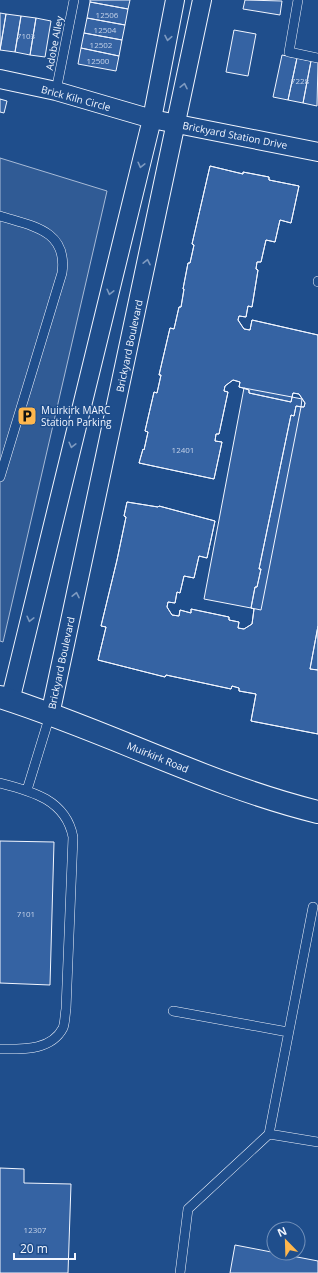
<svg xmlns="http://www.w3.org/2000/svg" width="318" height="1273" viewBox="0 0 318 1273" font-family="'Open Sans',sans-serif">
	<rect width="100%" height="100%" fill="#1f4e8c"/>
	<path fill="#305b95" stroke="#a8bbd7" d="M 0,158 L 107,191 L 3,642 L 0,641 Z"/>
	<path fill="#3563a3" stroke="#f2f6ff" d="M 90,0 L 130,0 L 128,9 L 90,2 Z
		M 245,0 L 282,1 L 280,15 L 243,9 Z
		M 90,2 L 128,9 L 125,25 L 87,18 Z
		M 0,13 L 6,14 L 0,50 Z
		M 6,14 L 21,16 L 15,52 L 0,50 Z
		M 21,16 L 36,18 L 30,55 L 15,52 Z
		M 36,18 L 51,21 L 45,57 L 30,55 Z
		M 87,18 L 125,25 L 122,40 L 84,33 Z
		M 234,30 L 256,34 L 248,76 L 226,72 Z
		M 84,33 L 122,40 L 119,56 L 81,48 Z
		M 81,48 L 119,56 L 116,71 L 78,64 Z
		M 282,55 L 297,58 L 288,100 L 273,97 Z
		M 297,58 L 311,61 L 303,103 L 288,100 Z
		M 311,61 L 318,62 L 317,106 L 303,103 Z
		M 0,99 L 7,101 L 4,113 L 0,112 Z
		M 210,166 L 243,174 L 243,172 L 269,177 L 269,180 L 299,186 L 291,223 L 280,220 L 275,242 L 266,240 L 261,262 L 257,262 L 256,269 L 258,270 L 252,307 L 248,306 L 246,317 L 239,316 L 238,320 L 244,329 L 250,330 L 252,320 L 318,335 L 318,626 L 310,669 L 318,670 L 318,734 L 251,721 L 256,694 L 239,691 L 239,688 L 232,686 L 231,689 L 166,675 L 165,677 L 98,660 L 106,627 L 101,626 L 117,560 L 126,517 L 124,516 L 127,502 L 158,507 L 159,506 L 215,521 L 207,558 L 199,556 L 194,578 L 184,576 L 180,593 L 177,592 L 175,603 L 168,602 L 167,607 L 172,615 L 179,616 L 180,610 L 191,613 L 191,609 L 229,617 L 229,620 L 239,622 L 238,628 L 244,629 L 252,624 L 254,609 L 251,608 L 261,610 L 301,407 L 304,407 L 305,403 L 299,394 L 293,393 L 292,397 L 244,388 L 239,387 L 240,382 L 233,380 L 225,386 L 224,391 L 228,392 L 219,434 L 216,434 L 215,441 L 222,442 L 214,479 L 139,463 L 143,449 L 144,450 L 148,432 L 145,431 L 154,392 L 157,393 L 161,375 L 159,375 L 170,328 L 174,329 L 179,307 L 181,307 L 184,289 L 183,289 L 188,263 L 190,263 L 194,245 L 192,244 Z
		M 210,166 L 243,174 L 243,172 L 269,177 L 269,180 L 299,186 L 291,223 L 280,220 L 275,242 L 266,240 L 261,262 L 257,262 L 256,269 L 258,270 L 252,307 L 248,306 L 246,317 L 239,316 L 238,320 L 244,329 L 250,330 L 252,320 L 318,335 L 318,734 L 251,721 L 256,694 L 239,691 L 239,688 L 232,686 L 231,689 L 166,675 L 165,677 L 98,660 L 106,627 L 101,626 L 117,560 L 126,517 L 124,516 L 127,502 L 158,507 L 159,506 L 215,521 L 207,558 L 199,556 L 194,578 L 184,576 L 180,593 L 177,592 L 175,603 L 168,602 L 167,607 L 172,615 L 179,616 L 180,610 L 191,613 L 191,609 L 229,617 L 229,620 L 239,622 L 238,628 L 244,629 L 252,624 L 254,609 L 251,608 L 255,587 L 257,587 L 261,569 L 259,569 L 291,415 L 294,416 L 296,406 L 304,407 L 305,403 L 299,394 L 293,393 L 291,402 L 249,393 L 249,390 L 239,387 L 240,382 L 233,380 L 225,386 L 224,391 L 228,392 L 219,434 L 216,434 L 215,441 L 222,442 L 214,479 L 139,463 L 143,449 L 144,450 L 148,432 L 145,431 L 154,392 L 157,393 L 161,375 L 159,375 L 170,328 L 174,329 L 179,307 L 181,307 L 184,289 L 183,289 L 188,263 L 190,263 L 194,245 L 192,244 Z
		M 244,388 L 249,390 L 249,393 L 291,402 L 292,397 L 302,399 L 301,407 L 296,406 L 294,416 L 291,415 L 259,569 L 261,569 L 257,587 L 255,587 L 251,608 L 204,599 Z
		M 318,626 L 318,670 L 310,669 Z
		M 0,841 L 54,842 L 50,985 L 0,983 Z
		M 0,1168 L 24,1169 L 24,1183 L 71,1184 L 68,1273 L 0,1273 Z
		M 235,1245 L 318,1261 L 318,1273 L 230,1273 Z"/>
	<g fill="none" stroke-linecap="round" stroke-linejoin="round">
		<defs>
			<path id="lane" d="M 298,0 L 289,52 L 318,58
				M 56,91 L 74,0
				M 0,216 C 32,226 68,230 62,273 L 0,477
				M 318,281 L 318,282
				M 0,783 C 32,791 66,800 73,837 L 66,1009 C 65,1014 65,1023 63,1028 C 51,1051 22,1049 0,1049
				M 27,790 L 50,715
				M 173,1011 L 288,1032
				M 269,1134 L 318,1142
				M 180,1273 L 188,1209 L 269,1134 L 313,907"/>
			<path id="street" d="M 0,79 L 56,91 L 152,119 L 318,152
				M 10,701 L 152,119 L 175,0
				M 50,715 L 202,0"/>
			<path id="secondary" d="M 0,697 C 108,731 208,785 318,812"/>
		</defs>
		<use href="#lane" stroke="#f2f6ff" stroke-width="10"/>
		<use href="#street" stroke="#f2f6ff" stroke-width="20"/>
		<use href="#secondary" stroke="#f2f6ff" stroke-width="24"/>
		<use href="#lane" stroke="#1f4e8c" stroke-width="9"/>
		<use href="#street" stroke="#1f4e8c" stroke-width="18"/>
		<use href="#secondary" stroke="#1f4e8c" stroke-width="22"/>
	</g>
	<defs><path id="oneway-chevron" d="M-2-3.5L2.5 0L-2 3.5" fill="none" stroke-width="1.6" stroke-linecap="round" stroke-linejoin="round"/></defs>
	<g stroke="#7e9ac0">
		<use href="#oneway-chevron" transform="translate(168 38) rotate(101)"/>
		<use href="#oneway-chevron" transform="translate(184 86) rotate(-78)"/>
		<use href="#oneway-chevron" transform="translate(141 165) rotate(104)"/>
		<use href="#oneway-chevron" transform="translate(147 262) rotate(-78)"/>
		<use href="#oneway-chevron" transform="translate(110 292) rotate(104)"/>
		<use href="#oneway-chevron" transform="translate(72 445) rotate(104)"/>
		<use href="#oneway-chevron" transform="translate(76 595) rotate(-78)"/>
		<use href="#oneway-chevron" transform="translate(30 619) rotate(104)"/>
	</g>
	<defs>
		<symbol id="parking-square" viewBox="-11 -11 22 22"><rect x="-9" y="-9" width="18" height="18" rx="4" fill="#ffb74d" stroke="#1f4e8c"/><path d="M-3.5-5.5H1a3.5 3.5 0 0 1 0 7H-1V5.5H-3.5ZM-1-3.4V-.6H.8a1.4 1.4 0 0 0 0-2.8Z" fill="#111"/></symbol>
	</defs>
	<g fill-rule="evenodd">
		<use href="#parking-square" x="16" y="405" width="22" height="22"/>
	</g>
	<g text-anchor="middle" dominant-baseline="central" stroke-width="3" stroke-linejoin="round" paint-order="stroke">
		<g font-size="8" fill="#c3d1e8">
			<text x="107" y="14">12506</text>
			<text x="105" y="29">12504</text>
			<text x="26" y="35">7103</text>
			<text x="101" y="44">12502</text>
			<text x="98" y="60">12500</text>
			<text x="300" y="80">7228</text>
			<text x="183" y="449">12401</text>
			<text x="26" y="913">7101</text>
			<text x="35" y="1229">12307</text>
		</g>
		<g font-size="10" fill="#f2f6ff" stroke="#1f4e8c">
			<text transform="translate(54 43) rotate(-79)">Adobe Alley</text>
			<text transform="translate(76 98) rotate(15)">Brick Kiln Circle</text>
			<text transform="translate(235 135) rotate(11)">Brickyard Station Drive</text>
			<text transform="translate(129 346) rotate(-78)">Brickyard Boulevard</text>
			<text transform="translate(61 663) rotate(-78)">Brickyard Boulevard</text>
			<text transform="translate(158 757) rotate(22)">Muirkirk Road</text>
		</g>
		<g font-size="10" fill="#f2f6ff" stroke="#1f4e8c" text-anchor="start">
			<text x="41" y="410">Muirkirk MARC<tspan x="41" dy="12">Station Parking</tspan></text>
		</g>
	</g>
	<g transform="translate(286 1241) rotate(337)"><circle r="19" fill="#1f4e8c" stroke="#7391ba"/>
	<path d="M0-3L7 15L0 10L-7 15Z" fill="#ffb74d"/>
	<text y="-6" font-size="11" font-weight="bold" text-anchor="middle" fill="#f2f6ff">N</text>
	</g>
	<path d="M14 1253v6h61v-6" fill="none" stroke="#f2f6ff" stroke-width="2"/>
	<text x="20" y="1253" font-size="12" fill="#f2f6ff" stroke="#1f4e8c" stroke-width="3" paint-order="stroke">20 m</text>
</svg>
